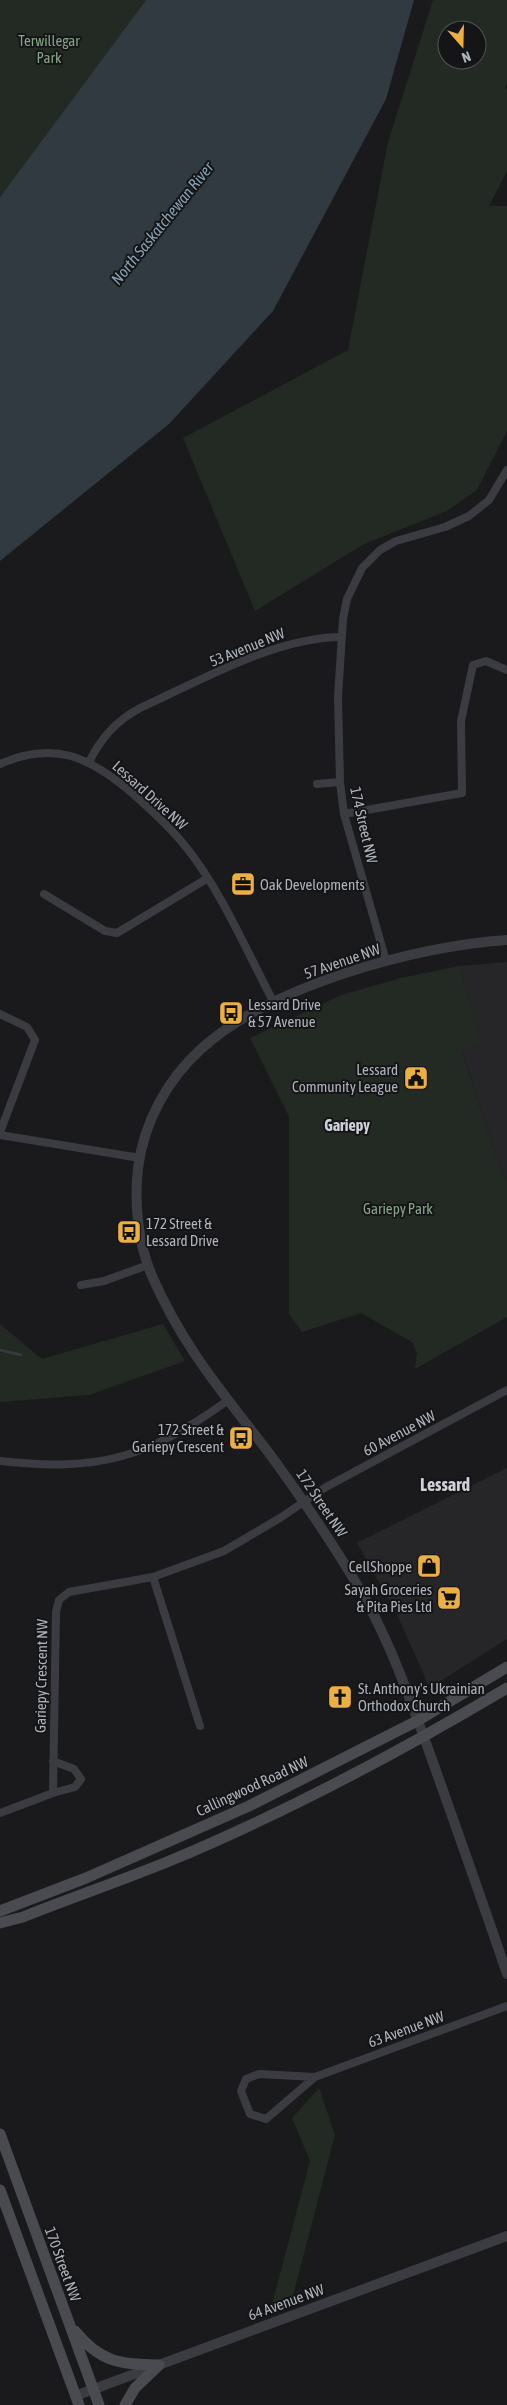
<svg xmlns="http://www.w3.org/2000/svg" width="507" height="2405" viewBox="0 0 507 2405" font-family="'Asap Condensed',sans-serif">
	<rect width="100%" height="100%" fill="#1a1a1c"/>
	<path fill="#262629" d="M 507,962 L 507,1177 L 503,1178 L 462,1050 L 479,1044 L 459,966 Z
		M 507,1468 L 507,1639 L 434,1685 L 428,1684 L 396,1612 L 357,1543 Z"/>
	<path fill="#222a23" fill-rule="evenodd" d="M 0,0 L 146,0 L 0,197 Z
		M 433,0 L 507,0 L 507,82 L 505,89 L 507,90 L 507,171 L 489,206 L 507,206 L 507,431 L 477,490 L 447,511 L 364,544 L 255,611 L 183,438 L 348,350 L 388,142 ZM 447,30 L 477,30 L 477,60 L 447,60 Z
		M 459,966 L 480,1044 L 462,1051 L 503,1178 L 507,1177 L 507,1317 L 415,1369 L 417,1353 L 412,1342 L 361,1313 L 302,1332 L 289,1314 L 289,1117 L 250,1038 L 341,995 L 401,978 Z
		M 0,1324 L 42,1359 L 163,1324 L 185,1361 L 89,1395 L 0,1402 Z
		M 319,2088 L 335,2135 L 291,2303 L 271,2308 L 310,2161 L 292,2118 Z"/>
	<path fill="#303a40" d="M 146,0 L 414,0 L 386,99 L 273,311 L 169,424 L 0,561 L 0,197 Z"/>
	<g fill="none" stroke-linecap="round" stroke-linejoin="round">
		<path stroke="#303a40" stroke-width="3" d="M 0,1350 L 21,1355"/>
		<path stroke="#3b3c41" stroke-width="8" d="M 89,762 C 101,738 116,721 140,708 C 200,681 275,637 342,637
			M 0,764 C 54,740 90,757 132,793 C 151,810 170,827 186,847 C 222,892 247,952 274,1003
			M 317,784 L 340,782
			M 344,814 L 462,793 L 461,721 L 473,665 L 486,661 L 507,670
			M 44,894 L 105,931 L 117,933 L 208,878
			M 386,961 L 344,814 L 340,782 L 338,697 L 343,619 L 347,599 L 362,568 L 380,550 L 396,541 L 445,527 L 469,516 L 489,500 L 507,470
			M 0,1014 L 27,1027 L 35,1040 L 0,1132
			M 0,1135 L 140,1158
			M 81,1285 L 104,1281 L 148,1265
			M 0,1461 C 99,1472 147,1458 227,1401
			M 153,1577 L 200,1726
			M 53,1793 L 75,1787 L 81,1779 L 74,1769 L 53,1761
			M 0,1813 L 53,1793 L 56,1612 L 59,1600 L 69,1592 L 153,1577 L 224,1551 L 280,1518 L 326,1487 L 507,1390
			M 259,2074 L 315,2077 L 266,2119 L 250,2114 L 241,2091 L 246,2079 Z
			M 315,2077 L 507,2006"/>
		<path stroke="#3b3c41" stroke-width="10" d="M 507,940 C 415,946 270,986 201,1049 C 167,1080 144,1122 138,1168 C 134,1203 138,1243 152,1276 C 183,1347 223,1393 269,1453 C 304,1501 338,1550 367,1602 C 393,1650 411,1702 430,1754 C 456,1827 482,1900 507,1974
			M 75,2396 L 507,2236"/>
		<path stroke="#494b51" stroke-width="11" d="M 0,1911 L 86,1878 L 249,1806 L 417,1721 L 507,1667
			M 0,1923 L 23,1917 C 71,1898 120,1881 167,1862 C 285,1813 398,1753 507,1688
			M 0,2134 L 99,2405
			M 0,2190 L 79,2405
			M 75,2331 C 101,2363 120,2364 159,2365
			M 125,2405 L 135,2388 L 159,2365"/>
	</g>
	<defs>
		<symbol id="office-square" viewBox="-11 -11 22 22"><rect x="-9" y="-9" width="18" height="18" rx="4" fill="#ecaf42" stroke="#151517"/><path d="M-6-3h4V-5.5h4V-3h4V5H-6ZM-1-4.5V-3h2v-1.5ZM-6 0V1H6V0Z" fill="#111"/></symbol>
		<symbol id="bus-square" viewBox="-11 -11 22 22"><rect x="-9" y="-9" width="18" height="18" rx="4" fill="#ecaf42" stroke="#151517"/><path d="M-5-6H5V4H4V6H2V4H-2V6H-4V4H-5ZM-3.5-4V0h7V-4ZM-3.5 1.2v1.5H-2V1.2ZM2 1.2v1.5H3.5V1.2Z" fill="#111"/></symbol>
		<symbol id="civic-square" viewBox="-11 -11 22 22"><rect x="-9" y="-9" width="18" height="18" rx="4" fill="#ecaf42" stroke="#151517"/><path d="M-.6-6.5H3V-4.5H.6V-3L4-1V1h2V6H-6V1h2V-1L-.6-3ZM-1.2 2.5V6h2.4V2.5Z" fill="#111"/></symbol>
		<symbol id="shop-square" viewBox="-11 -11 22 22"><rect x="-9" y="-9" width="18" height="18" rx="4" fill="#ecaf42" stroke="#151517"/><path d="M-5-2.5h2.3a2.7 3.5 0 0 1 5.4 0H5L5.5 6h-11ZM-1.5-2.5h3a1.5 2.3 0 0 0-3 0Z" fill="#111"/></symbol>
		<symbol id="supermarket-square" viewBox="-11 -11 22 22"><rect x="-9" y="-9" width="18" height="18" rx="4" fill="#ecaf42" stroke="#151517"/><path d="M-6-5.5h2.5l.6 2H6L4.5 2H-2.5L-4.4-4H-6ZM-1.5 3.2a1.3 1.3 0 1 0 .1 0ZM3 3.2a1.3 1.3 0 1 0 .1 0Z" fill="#111"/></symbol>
		<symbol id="church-square" viewBox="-11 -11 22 22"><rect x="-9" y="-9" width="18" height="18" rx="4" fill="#ecaf42" stroke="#151517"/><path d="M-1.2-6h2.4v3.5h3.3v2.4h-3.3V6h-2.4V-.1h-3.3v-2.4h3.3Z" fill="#111"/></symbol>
	</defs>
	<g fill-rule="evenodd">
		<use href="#office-square" x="229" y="870" width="28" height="28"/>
		<use href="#bus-square" x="217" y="999" width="28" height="28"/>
		<use href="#civic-square" x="402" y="1064" width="28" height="28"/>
		<use href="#bus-square" x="115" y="1218" width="28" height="28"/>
		<use href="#bus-square" x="227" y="1424" width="28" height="28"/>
		<use href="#shop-square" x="415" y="1552" width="28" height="28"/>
		<use href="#supermarket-square" x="435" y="1584" width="28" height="28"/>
		<use href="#church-square" x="326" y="1683" width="28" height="28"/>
	</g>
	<g text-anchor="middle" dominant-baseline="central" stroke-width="4" stroke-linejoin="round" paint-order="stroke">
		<g font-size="15" fill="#85a586" stroke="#151517">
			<text x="49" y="40">Terwillegar<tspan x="49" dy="17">Park</tspan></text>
			<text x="398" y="1208">Gariepy Park</text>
		</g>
		<g font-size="15" fill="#adb2bb" stroke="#151517">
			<text transform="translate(247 647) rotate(-22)">53 Avenue NW</text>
			<text transform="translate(150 795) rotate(42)">Lessard Drive NW</text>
			<text transform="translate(364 825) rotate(77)">174 Street NW</text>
			<text transform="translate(342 961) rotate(-19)">57 Avenue NW</text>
			<text transform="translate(399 1433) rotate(-28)">60 Avenue NW</text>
			<text transform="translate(322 1503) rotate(56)">172 Street NW</text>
			<text transform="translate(41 1676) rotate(-89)">Gariepy Crescent NW</text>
			<text transform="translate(252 1786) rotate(-25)">Callingwood Road NW</text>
			<text transform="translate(406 2029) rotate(-20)">63 Avenue NW</text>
			<text transform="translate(63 2264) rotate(70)">170 Street NW</text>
			<text transform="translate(286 2302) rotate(-20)">64 Avenue NW</text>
		</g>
		<g font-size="15" fill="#adb2bb" stroke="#151517" text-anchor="start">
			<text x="260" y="884">Oak Developments</text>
			<text x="248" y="1004">Lessard Drive<tspan x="248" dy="17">&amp; 57 Avenue</tspan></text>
			<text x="398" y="1069" text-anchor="end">Lessard<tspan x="398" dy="17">Community League</tspan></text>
			<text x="146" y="1223">172 Street &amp;<tspan x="146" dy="17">Lessard Drive</tspan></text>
			<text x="224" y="1429" text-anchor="end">172 Street &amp;<tspan x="224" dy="17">Gariepy Crescent</tspan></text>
			<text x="412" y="1566" text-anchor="end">CellShoppe</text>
			<text x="432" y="1589" text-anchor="end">Sayah Groceries<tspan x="432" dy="17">&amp; Pita Pies Ltd</tspan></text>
			<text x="358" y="1688">St. Anthony's Ukrainian<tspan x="358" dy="17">Orthodox Church</tspan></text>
		</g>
		<g font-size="16" font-style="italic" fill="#86a0b5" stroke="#151517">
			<text transform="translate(162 223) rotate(-51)">North Saskatchewan River</text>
		</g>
		<g font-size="16" font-weight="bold" fill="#ced1d7" stroke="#151517">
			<text x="347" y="1125">Gariepy</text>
		</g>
		<g font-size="18" font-weight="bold" fill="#ced1d7" stroke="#151517">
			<text x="445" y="1484">Lessard</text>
		</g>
	</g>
	<g transform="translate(462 45) rotate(160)"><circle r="24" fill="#151517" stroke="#525459"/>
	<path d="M0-4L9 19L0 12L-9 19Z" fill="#ecaf42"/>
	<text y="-8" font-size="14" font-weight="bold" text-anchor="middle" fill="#adb2bb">N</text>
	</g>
</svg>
